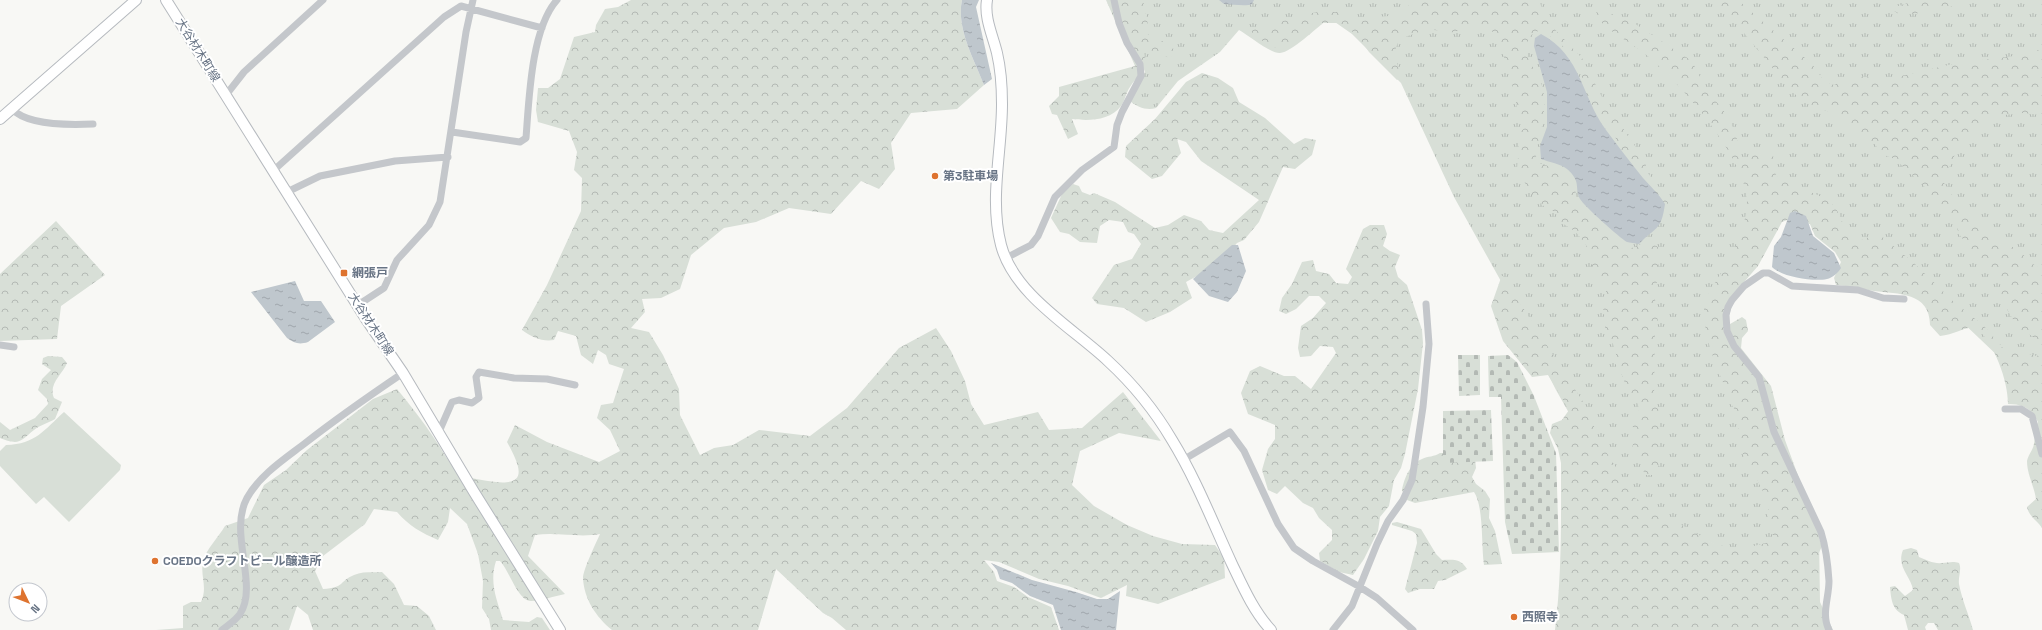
<svg xmlns="http://www.w3.org/2000/svg" width="2042" height="630" viewBox="0 0 2042 630" font-family="'Space Grotesk','Noto Sans JP',sans-serif">
	<defs>
		<pattern id="grass-tufts" width="24" height="20" patternUnits="userSpaceOnUse"><rect width="24" height="20" fill="#d8dfd7"/><path d="M3 7l-1-3M5 7V3M7 7l1-3M15 17l-1-3M17 17v-4M19 17l1-3" fill="none" stroke="#b3b9b4"/></pattern>
		<pattern id="forest-crowns" width="20" height="18" patternUnits="userSpaceOnUse"><rect width="20" height="18" fill="#d8dfd7"/><path d="M2 6a3 3 0 1 1 6 0M12 15a3 3 0 1 1 6 0" fill="none" stroke="#b3b9b4"/></pattern>
		<pattern id="cemetery-stones" width="16" height="16" patternUnits="userSpaceOnUse"><rect width="16" height="16" fill="#d8dfd7"/><path d="M2 7V4a2 2 0 0 1 4 0v3zM10 15v-3a2 2 0 0 1 4 0v3z" fill="#b3b9b4"/></pattern>
		<pattern id="water-ripples" width="26" height="14" patternUnits="userSpaceOnUse"><rect width="26" height="14" fill="#bfc7cd"/><path d="M2 4q2-2 4 0t4 0M15 11q2-2 4 0t4 0" fill="none" stroke="#9fa6ac"/></pattern>
	</defs>
	<rect width="100%" height="100%" fill="#f8f8f5"/>
	<path fill="url(#grass-tufts)" d="M 1117,0 L 2042,0 L 2042,377 L 2021,378 L 1918,280 L 1775,206 L 1722,321 L 1808,510 L 1822,546 L 1814,564 L 1752,564 L 1613,491 L 1556,390 L 1507,292 L 1454,197 L 1401,83 L 1352,34 L 1332,20 L 1326,21 C 1316,28 1292,52 1280,53 C 1271,54 1248,35 1239,30 L 1220,52 L 1178,81 L 1156,108 C 1147,111 1137,107 1130,101 L 1145,72 Z"/>
	<path fill="url(#forest-crowns)" d="M 631,0 L 962,0 C 956,28 974,59 984,85 L 957,109 L 911,113 L 891,143 L 895,169 L 879,189 L 861,181 L 831,214 L 789,208 L 756,222 L 724,228 L 691,255 L 680,289 L 661,298 L 642,299 L 645,312 L 631,328 L 649,332 L 663,355 L 679,389 L 680,415 L 700,455 L 714,448 L 733,445 L 759,430 L 810,436 L 847,408 L 899,348 L 936,328 L 951,351 L 965,381 L 971,404 L 984,425 L 1038,412 L 1049,430 L 1082,428 L 1123,392 L 1161,441 L 1119,433 L 1080,451 L 1072,485 L 1094,506 L 1127,525 L 1153,536 L 1182,544 L 1215,545 L 1224,558 L 1225,578 L 1158,604 L 1126,596 L 1127,585 L 1101,598 L 1068,586 L 1039,579 L 999,562 L 984,560 L 994,572 L 997,581 L 1014,587 L 1028,597 L 1051,607 L 1059,630 L 846,630 L 832,618 L 823,613 L 776,569 L 758,630 L 612,630 C 596,617 584,599 583,578 C 583,570 596,543 600,534 C 579,538 558,532 535,535 L 528,556 L 565,594 C 554,596 542,601 531,601 C 518,601 509,570 500,561 L 496,561 C 489,583 497,600 503,620 L 529,622 L 537,617 L 542,618 L 550,630 L 491,630 L 489,619 L 482,608 L 483,581 L 478,554 L 467,524 L 450,508 L 448,522 L 438,540 C 422,533 409,526 397,512 L 374,509 L 365,524 L 323,556 L 315,571 L 323,589 C 345,588 339,581 354,575 C 363,571 373,573 382,572 L 394,584 L 404,605 L 417,606 L 429,616 L 436,630 L 313,630 L 308,615 L 297,606 L 289,630 L 156,630 L 183,628 L 183,606 L 191,602 L 201,602 C 208,587 200,576 203,562 C 206,549 218,538 225,526 L 248,518 L 264,485 L 286,470 L 307,450 L 373,399 L 397,389 C 410,405 423,421 434,438 C 441,448 448,462 457,471 C 463,477 480,480 488,481 C 530,488 521,468 507,442 L 515,425 L 547,442 L 599,462 L 620,451 L 610,430 L 597,418 L 601,405 L 613,403 L 624,369 L 609,364 L 606,355 L 598,350 L 593,364 L 581,355 L 576,336 L 558,331 L 554,340 C 542,342 532,337 522,330 L 547,285 L 581,211 L 582,178 L 574,170 L 577,152 L 569,131 L 538,122 L 536,110 L 538,88 L 548,88 L 560,79 L 574,37 L 595,32 L 596,25 L 605,9 L 618,7 Z
		M 1106,0 L 1144,0 C 1142,13 1151,15 1146,31 L 1152,41 L 1163,41 L 1175,50 L 1175,55 L 1170,58 L 1145,48 C 1143,52 1145,59 1148,62 C 1147,68 1134,80 1130,87 C 1126,92 1125,101 1121,106 C 1110,121 1088,121 1072,119 L 1078,134 L 1068,139 L 1057,115 L 1052,114 L 1049,106 L 1059,96 L 1059,87 L 1135,66 Z
		M 1410,0 L 1539,0 L 1546,20 L 1582,58 L 1607,107 L 1617,115 L 1625,132 L 1645,160 L 1647,172 L 1665,195 L 1668,203 L 1667,208 L 1660,206 L 1613,147 L 1616,138 L 1608,129 L 1598,127 L 1579,97 C 1580,91 1582,84 1582,78 C 1581,60 1553,32 1535,31 C 1515,51 1535,65 1542,86 C 1548,103 1541,136 1535,153 L 1538,163 C 1552,167 1568,171 1574,185 C 1577,193 1575,201 1581,208 C 1596,223 1614,237 1632,248 L 1648,241 L 1658,247 L 1659,261 L 1655,299 L 1658,322 L 1655,335 L 1654,397 L 1660,415 L 1659,465 L 1653,475 L 1644,475 L 1643,463 L 1631,453 L 1635,435 L 1632,424 C 1647,406 1634,401 1626,385 C 1622,377 1622,372 1616,365 L 1616,354 L 1613,344 L 1605,332 L 1605,320 L 1602,301 L 1607,289 L 1595,278 L 1588,248 L 1576,232 L 1562,223 L 1555,212 L 1542,205 L 1531,193 L 1517,170 L 1520,132 L 1526,127 L 1517,108 L 1515,95 L 1501,47 L 1493,32 L 1479,25 C 1470,27 1463,30 1454,32 C 1448,33 1439,30 1433,30 C 1424,30 1400,36 1397,45 C 1391,58 1401,67 1400,78 L 1397,80 L 1369,52 L 1356,34 L 1339,23 L 1321,23 L 1281,48 L 1272,47 L 1252,34 L 1252,30 L 1307,14 L 1318,12 L 1338,12 L 1347,15 L 1354,20 L 1363,21 L 1377,17 L 1402,15 L 1408,7 Z
		M 1709,0 L 1738,0 L 1812,64 L 1824,81 L 1834,85 L 1854,76 L 1888,79 L 1957,63 L 2015,56 L 2042,49 L 2042,115 L 2023,113 L 1994,116 L 1982,121 L 1974,136 L 1957,150 L 1948,170 L 1940,177 L 1959,205 L 1995,239 L 2017,249 L 2033,264 L 2042,270 L 2042,342 L 2018,328 L 2001,299 L 2000,273 L 1981,263 L 1959,234 L 1953,216 L 1931,200 L 1929,191 L 1895,159 L 1881,154 L 1875,144 L 1866,144 L 1861,135 L 1852,130 L 1844,122 L 1827,111 L 1813,107 L 1792,92 L 1736,23 L 1714,6 Z
		M 1918,0 L 1969,0 C 1944,10 1927,14 1899,14 L 1894,11 L 1898,6 Z
		M 1595,9 L 1626,18 L 1692,61 L 1708,93 L 1722,108 L 1735,131 L 1741,157 L 1747,160 L 1751,158 L 1753,152 L 1765,150 L 1773,153 L 1774,171 L 1779,180 C 1789,182 1792,187 1801,191 C 1804,193 1809,192 1813,193 C 1819,195 1829,201 1834,206 C 1844,219 1842,234 1862,240 L 1871,236 L 1880,235 L 1914,263 L 1953,301 L 1984,326 L 2003,348 L 2037,356 L 2042,353 L 2042,528 C 2037,520 2029,517 2027,507 L 2036,499 C 2034,486 2027,474 2027,461 C 2028,455 2033,450 2034,444 C 2036,434 2033,434 2038,422 C 2032,409 2023,404 2008,404 C 2008,380 1994,343 1976,327 C 1964,327 1953,335 1940,336 L 1930,325 C 1930,292 1898,294 1874,291 C 1861,289 1849,286 1836,285 L 1834,278 L 1841,262 L 1835,252 L 1815,236 L 1810,224 L 1795,217 L 1782,222 L 1758,266 L 1738,289 L 1725,327 L 1742,317 L 1746,320 L 1748,331 L 1742,338 L 1741,348 L 1771,386 L 1785,440 L 1819,533 L 1820,602 L 1833,630 L 1555,630 C 1562,574 1561,519 1561,463 L 1558,449 L 1550,433 L 1552,424 L 1562,420 L 1569,410 L 1548,375 L 1532,377 L 1503,341 L 1491,306 L 1502,275 L 1587,408 L 1600,442 L 1635,498 L 1713,543 C 1733,551 1754,548 1773,540 L 1773,526 L 1768,517 L 1768,502 L 1753,471 L 1744,460 L 1742,448 L 1736,440 C 1743,415 1735,413 1725,392 C 1724,388 1724,384 1722,380 C 1713,358 1704,335 1704,310 C 1704,294 1723,273 1730,259 C 1738,242 1747,221 1747,201 C 1747,159 1678,80 1645,54 C 1632,43 1614,35 1601,22 C 1598,19 1597,13 1595,9 Z
		M 1202,73 L 1218,78 L 1233,88 L 1239,102 L 1265,118 L 1294,144 L 1305,138 L 1316,140 L 1312,155 L 1295,169 L 1283,167 L 1259,222 L 1244,240 L 1237,243 L 1219,264 L 1186,282 L 1192,298 L 1170,312 L 1146,322 L 1124,308 L 1097,304 L 1092,298 L 1114,265 L 1132,259 L 1141,244 L 1134,234 L 1128,232 L 1123,222 L 1109,220 L 1100,226 L 1097,243 L 1080,242 L 1069,234 L 1060,232 L 1051,218 L 1062,194 L 1073,184 L 1079,186 L 1082,192 L 1090,195 L 1094,193 L 1115,202 L 1155,228 L 1168,225 L 1184,215 L 1201,221 L 1209,230 L 1223,233 L 1259,200 L 1201,161 L 1186,142 L 1177,139 L 1181,153 L 1162,176 L 1152,179 L 1125,157 L 1126,146 L 1155,119 L 1186,82 Z
		M 56,221 L 105,275 L 61,306 L 57,339 L 0,341 L 0,274 Z
		M 1370,225 L 1384,225 L 1387,234 L 1383,246 L 1390,251 L 1400,255 L 1395,267 L 1398,277 L 1407,285 L 1422,330 L 1423,343 L 1418,389 L 1405,454 L 1401,468 L 1394,480 L 1389,506 L 1380,517 L 1378,531 L 1364,559 L 1353,575 L 1339,572 L 1320,561 L 1319,553 L 1332,540 L 1332,530 L 1319,518 L 1313,508 L 1303,503 L 1285,486 L 1277,494 L 1268,490 L 1262,470 L 1268,449 L 1275,439 L 1275,425 L 1248,414 L 1241,393 L 1250,371 L 1260,366 L 1284,376 L 1295,376 L 1311,389 L 1336,353 L 1333,347 L 1320,346 L 1311,356 L 1300,357 L 1298,348 L 1301,326 L 1313,318 L 1326,303 L 1319,296 L 1309,296 L 1296,309 L 1286,314 L 1279,311 L 1282,298 L 1292,284 L 1302,262 L 1313,260 L 1316,271 L 1329,274 L 1336,283 L 1348,284 L 1352,277 L 1346,269 L 1363,229 Z
		M 48,356 L 62,357 L 67,363 C 62,375 48,384 54,398 L 62,402 L 55,419 C 48,423 40,425 34,430 C 20,441 20,446 0,438 L 0,422 L 10,430 L 35,418 L 48,404 L 47,399 L 38,390 L 42,379 L 51,370 L 42,364 L 43,358 Z
		M 1440,453 L 1448,453 L 1475,459 L 1476,468 L 1472,477 L 1476,484 L 1485,491 L 1490,499 L 1489,518 L 1495,531 L 1502,564 L 1484,565 C 1481,546 1484,507 1474,492 L 1415,503 L 1407,500 L 1402,490 C 1404,479 1410,463 1422,459 C 1428,456 1434,457 1440,453 Z
		M 1397,522 L 1421,529 L 1436,554 L 1442,560 C 1453,560 1460,558 1467,569 L 1445,580 L 1438,581 L 1434,589 L 1420,589 L 1408,593 L 1405,589 L 1417,543 L 1416,534 L 1412,531 L 1392,525 L 1392,523 Z
		M 1911,548 L 1917,550 L 1919,557 C 1926,560 1934,564 1942,563 C 1948,563 1952,561 1959,563 C 1962,569 1958,577 1959,584 C 1962,600 1969,615 1973,630 L 1938,630 L 1934,623 L 1928,623 L 1925,627 L 1926,630 L 1908,630 L 1904,615 C 1892,610 1891,599 1890,587 L 1895,586 L 1905,596 L 1913,590 C 1911,576 1896,567 1903,550 Z"/>
	<path fill="url(#cemetery-stones)" d="M 1458,355 L 1480,355 L 1480,395 L 1459,396 Z
		M 1508,355 L 1517,362 L 1534,396 L 1556,453 L 1559,552 L 1512,554 L 1505,522 L 1501,397 L 1489,397 L 1488,356 Z
		M 1491,410 L 1493,461 L 1443,463 L 1443,411 Z"/>
	<path fill="#d8dfd7" d="M 64,412 L 121,465 L 120,470 L 69,522 L 44,497 L 36,504 L 0,466 L 0,451 L 6,445 C 36,444 44,430 64,412 Z"/>
	<path fill="url(#water-ripples)" d="M 962,0 L 979,0 L 976,7 L 992,79 L 984,85 C 974,59 956,28 962,0 Z
		M 1219,0 L 1254,0 L 1252,4 C 1246,7 1232,4 1224,4 Z
		M 1541,34 C 1582,56 1581,96 1606,130 C 1618,146 1631,163 1643,178 C 1651,187 1659,194 1665,204 C 1661,232 1656,226 1639,244 C 1635,243 1630,243 1627,242 C 1620,238 1584,206 1580,199 C 1574,188 1582,182 1567,169 C 1561,164 1549,162 1541,159 L 1540,146 L 1547,127 L 1547,92 L 1534,46 L 1535,38 Z
		M 1795,211 L 1806,216 L 1813,236 L 1834,253 L 1841,268 C 1839,272 1832,278 1827,279 C 1813,282 1782,277 1772,267 L 1774,246 L 1781,237 L 1790,213 Z
		M 1232,245 L 1238,245 L 1246,271 L 1237,292 L 1228,302 L 1209,296 L 1193,279 Z
		M 295,281 L 304,301 L 321,301 L 335,322 L 308,342 C 299,345 294,343 287,338 L 251,292 Z
		M 991,563 L 1032,580 L 1076,592 L 1097,599 L 1108,599 L 1120,591 L 1116,630 L 1061,630 L 1053,605 L 1030,596 L 1012,583 L 1000,579 L 997,570 Z"/>
	<g fill="none" stroke-linecap="round" stroke-linejoin="round">
		<defs>
			<path id="secondary" d="M 166,0 L 366,319 L 403,373 L 474,492 L 560,630
				M 987,0 C 984,18 993,36 997,53 C 1001,70 1002,87 1002,104 C 1002,151 989,199 1001,245 C 1014,295 1073,328 1108,361 C 1133,384 1155,411 1172,440 C 1196,479 1213,523 1232,564 C 1243,587 1254,612 1271,630
				M 0,119 L 136,0"/>
		</defs>
		<use href="#secondary" stroke="#b6babf" stroke-width="12"/>
		<path stroke="#c4c7cb" stroke-width="7" d="M 226,95 L 244,72 L 323,0
			M 12,109 C 28,126 72,125 93,124
			M 452,132 L 520,142 L 526,138 C 529,100 531,29 557,0
			M 274,170 L 444,17 L 461,6 L 542,28
			M 287,192 L 320,176 L 395,161 L 448,157
			M 1006,258 L 1031,245 L 1038,236 L 1055,197 L 1082,170 L 1114,147 L 1117,125 L 1122,112 L 1141,76 L 1140,64 L 1127,43 L 1119,23 L 1114,0
			M 358,305 L 384,288 L 397,260 L 429,225 L 440,202 L 466,32 L 473,0
			M 0,345 L 14,347
			M 2005,409 L 2021,409 L 2032,416 L 2042,454
			M 438,434 L 452,402 L 459,400 L 472,403 L 479,398 L 476,377 L 479,372 L 514,378 L 547,379 L 575,385
			M 1183,460 L 1230,432 L 1244,451 L 1278,524 L 1294,548 L 1313,561 L 1360,587 L 1377,598 L 1413,630
			M 222,630 C 228,625 235,621 240,614 C 259,585 228,533 247,498 C 260,475 283,460 304,444 C 336,419 369,396 403,373
			M 1333,630 L 1352,606 L 1377,544 L 1388,521 L 1403,500 L 1412,480 L 1423,407 L 1429,344 L 1426,304
			M 1829,630 C 1821,614 1829,598 1829,581 C 1828,565 1826,548 1821,532 L 1774,432 L 1759,377 L 1734,346 L 1727,331 L 1726,315 L 1728,307 L 1732,300 L 1744,286 L 1763,273 L 1769,273 L 1792,286 L 1858,290 L 1883,298 L 1904,299"/>
		<use href="#secondary" stroke="#fff" stroke-width="10"/>
	</g>
	<g fill="#de732f" stroke="#fff" stroke-width="1.5">
		<circle cx="935" cy="176" r="4"/>
		<rect x="340" y="269" width="8" height="8" rx="2"/>
		<circle cx="155" cy="561" r="4"/>
		<circle cx="1514" cy="617" r="4"/>
	</g>
	<g text-anchor="middle" dominant-baseline="central" stroke-width="4" stroke-linejoin="round" paint-order="stroke">
		<g font-size="12" fill="#687485" stroke="#fff">
			<text transform="translate(198 50) rotate(58)">大谷材木町線</text>
			<text transform="translate(371 324) rotate(57)">大谷材木町線</text>
		</g>
		<g font-size="12" font-weight="bold" fill="#687485" stroke="#fff" text-anchor="start">
			<text x="943" y="176">第3駐車場</text>
			<text x="352" y="273">網張戸</text>
			<text x="163" y="561">COEDOクラフトビール醸造所</text>
			<text x="1522" y="617">西照寺</text>
		</g>
	</g>
	<g transform="translate(28 602) rotate(133)"><circle r="19" fill="#ffffff" stroke="#c3c7ce"/>
	<path d="M0-3L7 15L0 10L-7 15Z" fill="#de732f"/>
	<text y="-6" font-size="11" font-weight="bold" text-anchor="middle" fill="#687485">N</text>
	</g>
</svg>
